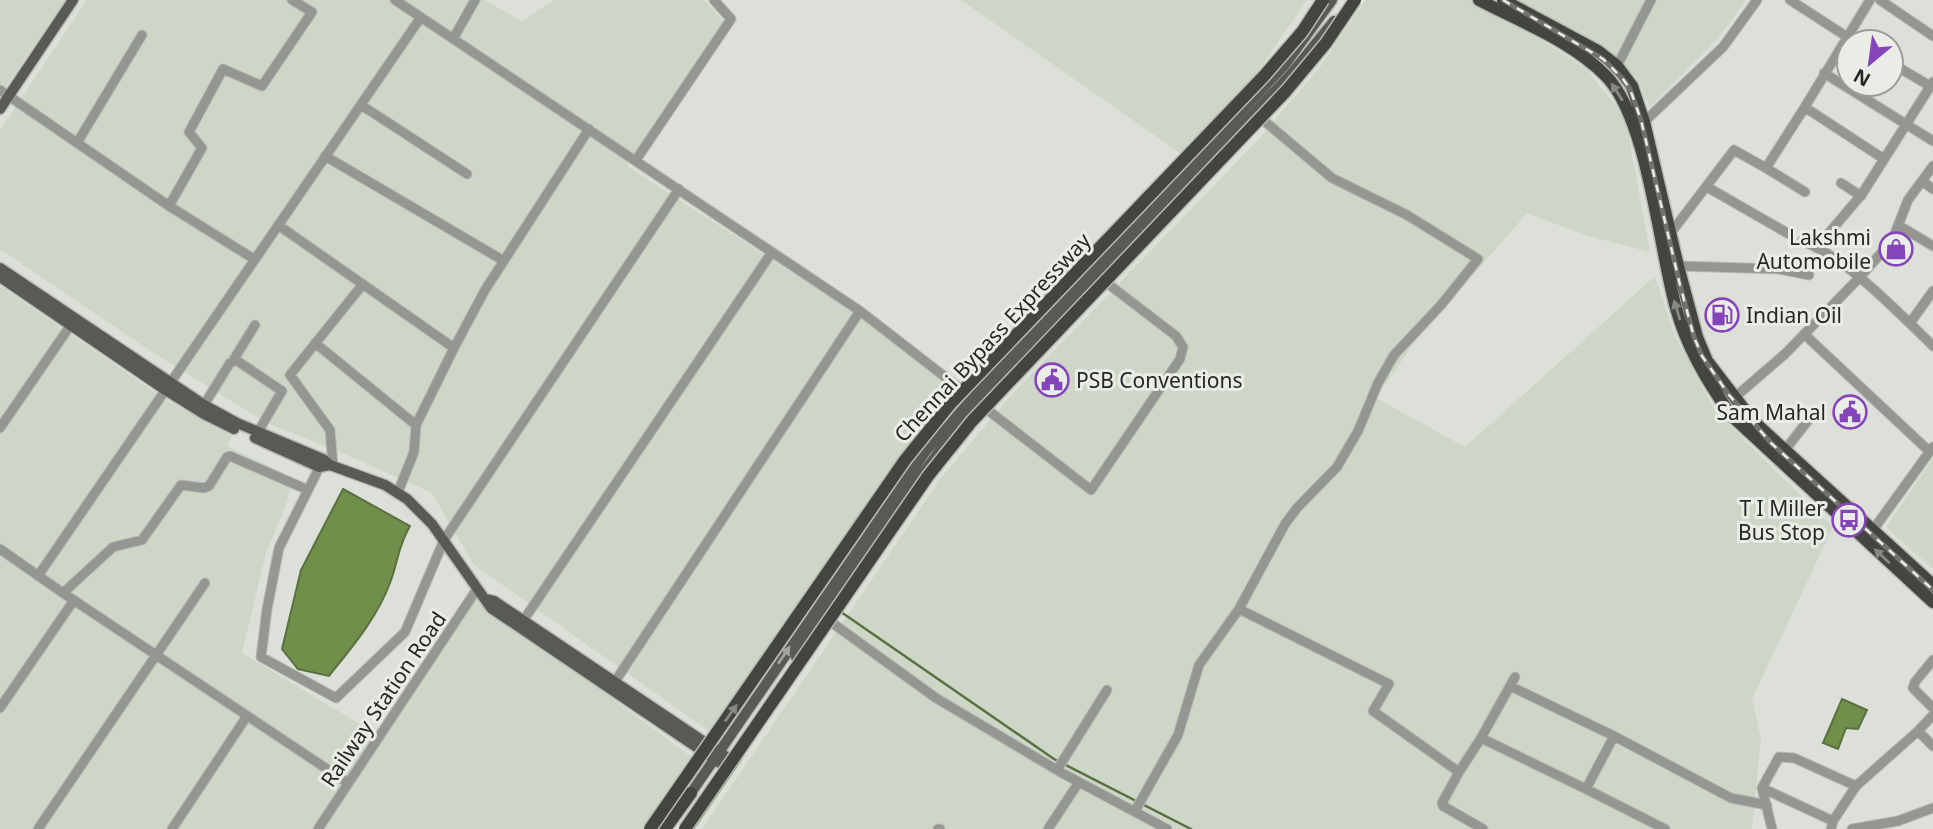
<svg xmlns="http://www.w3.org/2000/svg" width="1933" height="829" viewBox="0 0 1933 829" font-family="'Noto Sans',sans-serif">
	<rect width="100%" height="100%" fill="#dce0d8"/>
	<path fill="#ced6c7" d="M 0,0 L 65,0 L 0,95 Z
		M 87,0 L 484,0 L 522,21 L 554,0 L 704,0 L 723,21 L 627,166 L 864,319 L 956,389 L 888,473 L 710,732 L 473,564 L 432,493 L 345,454 L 267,423 L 152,352 L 0,249 L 0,130 Z
		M 961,0 L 1307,0 L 1252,80 L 1180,153 Z
		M 1366,0 L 1471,0 L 1521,26 L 1587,70 L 1625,117 L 1650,252 L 1585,235 L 1527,213 L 1411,347 L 1376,398 L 1465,447 L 1655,276 L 1674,334 L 1716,412 L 1833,527 L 1752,699 L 1761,738 L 1752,829 L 702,829 L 941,478 L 1016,390 L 1258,140 L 1320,67 Z
		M 1518,0 L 1746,0 L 1720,36 L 1650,107 L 1636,77 L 1606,50 Z
		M 0,286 L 166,400 L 232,436 L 227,446 L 293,478 L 285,508 L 266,553 L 242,653 L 383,738 L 477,599 L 693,758 L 643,829 L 0,829 Z
		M 1933,458 L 1933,569 L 1886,527 Z"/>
	<path fill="#708f4b" stroke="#5a7040" stroke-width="2" d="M 343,489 L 410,526 C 398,546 398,562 390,583 C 377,618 352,647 329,676 L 298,669 L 282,649 L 301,570 Z
		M 1842,699 L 1867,710 L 1858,729 L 1846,728 L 1838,749 L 1823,743 Z"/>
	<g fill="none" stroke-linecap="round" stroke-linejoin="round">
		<path stroke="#5a7040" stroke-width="2.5" d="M 841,612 L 1054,759 L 1191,829
			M 693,829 L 741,759"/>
		<defs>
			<path id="minor" d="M 395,0 L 860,311 L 1091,490 L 1180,359 L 1183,347 L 1176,336 L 1103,280
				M 1790,0 L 1855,42
				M 1880,0 L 1933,36
				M 453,39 L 475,0
				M 1891,63 L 1930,86
				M 1617,66 L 1651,0
				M 1824,73 L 1933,141
				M 0,90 L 169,206 L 254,259
				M 361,105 L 467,174
				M 1803,110 L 1870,0
				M 1644,122 L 1723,47 L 1757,0
				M 77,143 L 142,35
				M 325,156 L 504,261
				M 636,160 L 731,19 L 714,0
				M 1766,168 L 1805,192
				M 1922,181 L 1933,189
				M 1841,183 L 1861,196
				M 1707,187 L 1789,234
				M 169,206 L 202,148 L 189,132 L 223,69 L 262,86 L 312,12 L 292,0
				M 278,225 L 454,348
				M 1898,225 L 1933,246
				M 1670,234 L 1734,150 L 1766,168 L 1803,110 L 1809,110 L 1884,159
				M 1802,241 C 1846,257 1899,313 1933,346
				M 1818,246 L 1862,194 L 1933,82
				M 1678,266 L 1779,269 L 1809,275
				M 1910,323 L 1933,291
				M 1804,334 L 1929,451
				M 315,343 L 416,425
				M 234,359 L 255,325
				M 1734,398 L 1785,354 L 1859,278 L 1892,241 L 1908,200 L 1933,166
				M 204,405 L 230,363 L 236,360 L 282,391 L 258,432
				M 0,428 L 70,326
				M 1785,450 L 1813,414
				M 321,464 L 279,548 L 267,609 L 261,657 L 336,698 L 405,632 L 444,540 L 679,189
				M 333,466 L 330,430 L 290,375 L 363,284
				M 398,492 L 414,452 L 416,425 L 454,348 L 485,290 L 589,129
				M 1873,530 L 1933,447
				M 0,549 L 63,593 L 348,783
				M 38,576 L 421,17
				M 63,593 L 113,547 L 142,540 L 181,485 L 204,488 L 209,486 L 227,457 L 230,456 L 308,490
				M 1239,609 L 1389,684 L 1373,711 L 1459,772 L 1481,738 L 1586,789 L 1614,736 L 1731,798 L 1767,805
				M 824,617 L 936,698 L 1062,773 L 1167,829
				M 523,621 L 772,252
				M 1933,660 L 1915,682 L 1913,688 L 1933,708
				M 614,683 L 860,311
				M 1510,686 L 1614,736
				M 0,708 L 74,600
				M 1918,731 L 1933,746
				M 1481,738 L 1515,677
				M 1057,770 L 1107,690
				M 1459,772 L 1442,803 L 1443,806 L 1483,829
				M 1856,786 L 1918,731 L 1933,715
				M 1762,788 L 1833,821
				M 1586,789 L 1665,829
				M 1135,811 L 1178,735 L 1199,665 L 1239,609 L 1285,524 L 1297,508 L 1337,467 L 1358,431 L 1378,383 L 1394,355 L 1441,305 L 1478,259 L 1407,215 L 1332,178 L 1256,114
				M 38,829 L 205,583
				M 172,829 L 247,716
				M 318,829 L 477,589
				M 938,829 L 940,829
				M 1048,829 L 1079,782
				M 1772,829 L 1762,788 L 1779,757 L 1794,758 L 1856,786 L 1833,821 L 1831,829
				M 1852,829 L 1898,821 L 1933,808"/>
			<path id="major" d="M 0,109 L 73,0
				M 0,268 L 204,405 L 237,423 L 323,459 L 330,465 L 385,485 L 407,499 L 432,524 L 491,608 L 723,765
				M 0,277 L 164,389 L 204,414 L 234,429
				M 255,438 L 319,467 L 330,465
				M 485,599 L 494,601 L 728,758
				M 796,657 L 890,517 L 953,433 L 1043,333 L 1291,74 L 1334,21
				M 684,793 L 691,793 L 926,451 L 1008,358 L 1284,66 L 1332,0"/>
			<path id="highway" d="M 1479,0 C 1521,22 1572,41 1606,76 C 1648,119 1659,248 1676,308 C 1687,348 1707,382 1732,416 L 1933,602
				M 1503,0 L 1598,51 L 1617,66 L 1632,86 L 1644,122 L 1678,266 L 1697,337 L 1707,361 L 1753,421 L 1933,585
				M 665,829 L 691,793"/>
		</defs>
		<use href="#minor" stroke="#b8bbb4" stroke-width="11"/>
		<use href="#major" stroke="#b8bbb4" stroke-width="13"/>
		<use href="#highway" stroke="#b8bbb4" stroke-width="15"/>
		<use href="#minor" stroke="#949692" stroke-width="9"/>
		<use href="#major" stroke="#575a55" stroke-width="10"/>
		<use href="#highway" stroke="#42463f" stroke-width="12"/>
		<defs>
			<path id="rail" d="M 1503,0 L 1603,59 L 1623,79 L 1630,89 L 1641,120 L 1680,285 L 1694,337 L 1702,356 L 1729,395 L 1771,443 L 1933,590"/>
		</defs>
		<use href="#rail" stroke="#6f726d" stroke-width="5"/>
		<use href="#rail" stroke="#e9ede5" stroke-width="2.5" stroke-dasharray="8" stroke-linecap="butt"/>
		<defs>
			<path id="highway-bridge" d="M 650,829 L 905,460 L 951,403 L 1264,76 L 1302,32 L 1323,0
				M 685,829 L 928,476 L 972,421 L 1286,91 L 1326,43 L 1355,0"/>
		</defs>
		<use href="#highway-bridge" stroke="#b8bbb4" stroke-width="15" stroke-linecap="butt"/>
		<use href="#highway-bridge" stroke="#42463f" stroke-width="12"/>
	</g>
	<defs><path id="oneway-solid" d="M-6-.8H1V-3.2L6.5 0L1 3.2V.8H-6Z" transform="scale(1.75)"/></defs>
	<g fill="#858981">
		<use href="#oneway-solid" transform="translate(1617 92) rotate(-123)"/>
		<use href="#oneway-solid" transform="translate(1677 310) rotate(-107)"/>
		<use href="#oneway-solid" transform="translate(1882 556) rotate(-137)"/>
		<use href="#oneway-solid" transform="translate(731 713) rotate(-55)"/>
	</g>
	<use fill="#a0a49d" href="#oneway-solid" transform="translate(784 655) rotate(-56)"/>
	<defs>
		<symbol id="shop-ring" viewBox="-11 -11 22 22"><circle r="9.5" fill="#e9ede5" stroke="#8544b9" stroke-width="1.5"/><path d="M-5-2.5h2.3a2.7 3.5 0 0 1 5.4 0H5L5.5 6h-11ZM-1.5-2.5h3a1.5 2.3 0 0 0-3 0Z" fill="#8544b9"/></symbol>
		<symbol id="fuel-ring" viewBox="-11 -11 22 22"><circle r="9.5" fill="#e9ede5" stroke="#8544b9" stroke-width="1.5"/><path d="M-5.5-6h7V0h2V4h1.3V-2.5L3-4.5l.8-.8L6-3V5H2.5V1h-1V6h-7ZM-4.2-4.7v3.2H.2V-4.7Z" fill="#8544b9"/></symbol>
		<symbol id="civic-ring" viewBox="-11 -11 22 22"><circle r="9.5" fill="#e9ede5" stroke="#8544b9" stroke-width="1.5"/><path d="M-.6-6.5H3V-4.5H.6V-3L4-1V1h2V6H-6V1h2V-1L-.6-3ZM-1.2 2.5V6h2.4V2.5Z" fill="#8544b9"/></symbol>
		<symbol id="bus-ring" viewBox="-11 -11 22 22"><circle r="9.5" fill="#e9ede5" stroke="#8544b9" stroke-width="1.5"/><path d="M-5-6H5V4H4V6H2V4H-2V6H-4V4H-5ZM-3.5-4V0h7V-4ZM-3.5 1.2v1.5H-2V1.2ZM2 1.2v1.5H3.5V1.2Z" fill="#8544b9"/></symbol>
	</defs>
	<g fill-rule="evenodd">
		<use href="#shop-ring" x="1877" y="230" width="38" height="38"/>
		<use href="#fuel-ring" x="1703" y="296" width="38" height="38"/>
		<use href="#civic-ring" x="1033" y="361" width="38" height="38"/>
		<use href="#civic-ring" x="1831" y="393" width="38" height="38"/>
		<use href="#bus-ring" x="1830" y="501" width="38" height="38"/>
	</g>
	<g text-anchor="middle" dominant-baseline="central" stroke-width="6" stroke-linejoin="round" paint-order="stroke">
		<g font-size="21" fill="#262825" stroke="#e9ede5" text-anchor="end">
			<text x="1871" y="237">Lakshmi<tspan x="1871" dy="24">Automobile</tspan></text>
			<text x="1746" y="315" text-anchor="start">Indian Oil</text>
			<text x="1076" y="380" text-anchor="start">PSB Conventions</text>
			<text x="1826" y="412">Sam Mahal</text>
			<text x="1825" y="508">T I Miller<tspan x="1825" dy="24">Bus Stop</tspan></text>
		</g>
		<g font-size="21" fill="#262825" stroke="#e9ede5">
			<text transform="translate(992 337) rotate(-47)">Chennai Bypass Expressway</text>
			<text transform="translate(383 699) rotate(-56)">Railway Station Road</text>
		</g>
	</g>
	<g transform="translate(1870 63) rotate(209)"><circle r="33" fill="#e9ede5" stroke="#9b9e98" stroke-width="2"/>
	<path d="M0-5L12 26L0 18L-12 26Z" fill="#8544b9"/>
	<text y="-10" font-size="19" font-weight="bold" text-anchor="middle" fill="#262825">N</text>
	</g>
</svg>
